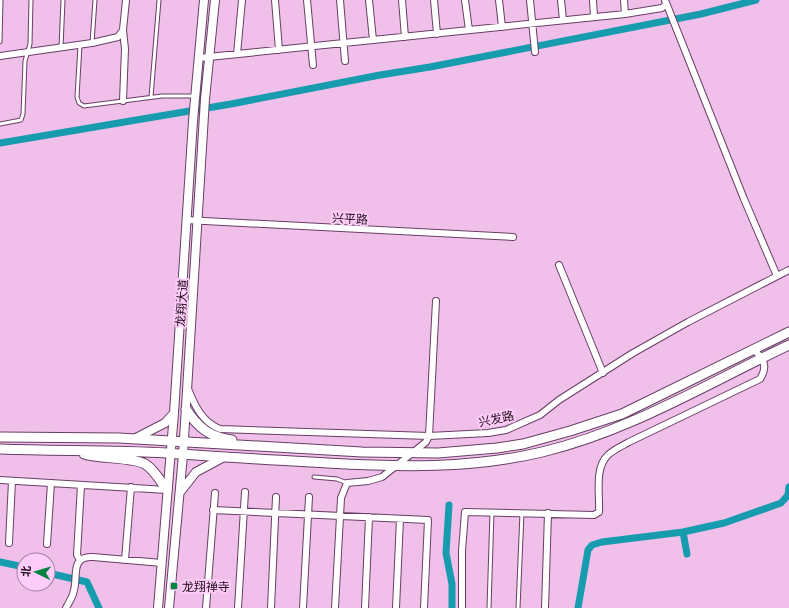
<svg xmlns="http://www.w3.org/2000/svg" width="789" height="608" viewBox="0 0 789 608" font-family="'Exo 2','Noto Sans SC',sans-serif">
	<rect width="100%" height="100%" fill="#f1c0ea"/>
	<g fill="none" stroke-linecap="round" stroke-linejoin="round">
		<path stroke="#179bae" stroke-width="7" d="M 0,143 L 231,104 L 380,75 L 430,67 L 701,14 L 756,0
			M 449,505 L 446,553 L 452,584 L 452,608
			M 683,532 L 687,554
			M 0,562 L 24,567
			M 48,573 L 87,582 L 99,608
			M 578,608 L 588,550 L 592,545 L 602,542 L 683,532 L 724,523 L 781,503 L 788,495 L 789,487"/>
		<defs>
			<path id="service" d="M 0,42 L 1,0
				M 92,43 L 95,0
				M 80,45 L 77,97 L 79,103 L 84,106 L 162,96 L 195,96
				M 61,48 L 63,0
				M 151,97 L 159,0
				M 0,124 L 21,120 L 23,114 L 25,61 L 30,44 L 31,0
				M 314,477 L 337,479 L 347,483
				M 489,608 L 492,512
				M 518,608 L 522,513"/>
			<path id="minor" d="M 275,0 L 279,50
				M 307,0 L 313,65
				M 340,0 L 345,61
				M 369,0 L 373,40
				M 402,0 L 405,37
				M 434,0 L 437,34
				M 465,0 L 469,30
				M 499,0 L 502,27
				M 530,0 L 535,52
				M 561,0 L 563,20
				M 593,0 L 594,17
				M 624,0 L 625,14
				M 665,0 L 744,199 L 777,276
				M 237,54 L 242,0
				M 0,56 L 92,43 L 118,37 L 123,30 L 126,0
				M 199,58 L 625,14 L 662,8 L 666,4
				M 123,101 L 125,49 L 123,30
				M 186,220 L 513,237
				M 559,265 L 603,373
				M 188,389 C 195,406 202,422 220,429 L 429,436 L 488,433 L 506,430 L 540,415 L 559,400 L 633,353 L 688,322 L 789,270
				M 0,480 L 167,490
				M 213,510 L 428,520 L 424,608
				M 9,543 L 12,481
				M 47,544 L 51,483
				M 80,560 L 77,555 L 81,485
				M 125,560 L 131,487
				M 66,608 C 69,602 73,597 74,590 C 78,576 70,556 93,557 L 162,563
				M 206,608 L 215,493
				M 238,608 L 245,492
				M 271,608 L 276,497
				M 303,608 L 309,497
				M 335,608 L 341,498 L 347,483 L 368,481 L 382,477 L 426,442 L 429,436 L 436,301
				M 365,608 L 369,517
				M 396,608 L 400,519
				M 462,608 L 462,551 L 465,512 L 594,515 L 599,512 C 600,495 594,468 608,455 C 613,450 622,446 629,442 L 760,379 C 768,367 764,359 754,350
				M 545,608 L 548,513"/>
			<path id="secondary" d="M 134,439 L 165,423 L 174,413
				M 181,491 L 196,472 L 224,457
				M 158,608 L 174,413 L 193,121 L 204,0
				M 169,608 L 183,455 L 205,99 L 215,0"/>
			<path id="primary" d="M 186,409 C 198,428 210,437 232,440
				M 0,437 L 119,438 L 362,452 L 438,453 L 497,448 L 523,444 L 570,431 L 622,414 L 789,332
				M 0,449 C 56,451 112,450 167,453 C 220,457 274,460 327,463 C 399,467 471,469 542,452 C 630,431 708,383 789,345
				M 84,454 C 100,459 133,457 145,464 C 154,469 161,482 167,490"/>
		</defs>
		<use href="#service" stroke="#683f64" stroke-width="5"/>
		<use href="#minor" stroke="#683f64" stroke-width="8"/>
		<use href="#secondary" stroke="#683f64" stroke-width="10"/>
		<use href="#primary" stroke="#683f64" stroke-width="11"/>
		<use href="#service" stroke="#fff" stroke-width="3"/>
		<use href="#minor" stroke="#fff" stroke-width="6"/>
		<use href="#secondary" stroke="#fff" stroke-width="8"/>
		<use href="#primary" stroke="#fff" stroke-width="9"/>
	</g>
	<rect fill="#02833d" stroke="#feccf8" stroke-width="1.5" x="170" y="582" width="8" height="8" rx="2"/>
	<g text-anchor="middle" dominant-baseline="central" stroke-width="4" stroke-linejoin="round" paint-order="stroke">
		<g font-size="12" fill="#1f0e1d" stroke="#feccf8">
			<text transform="translate(350 218) rotate(3)">兴平路</text>
			<text transform="translate(181 303) rotate(-86)">龙翔大道</text>
			<text transform="translate(496 418) rotate(-12)">兴发路</text>
		</g>
		<g font-size="12" fill="#1f0e1d" stroke="#feccf8" text-anchor="start">
			<text x="182" y="586">龙翔禅寺</text>
		</g>
	</g>
	<g transform="translate(36 572) rotate(275)"><circle r="19" fill="#feccf8" stroke="#a580a0"/>
	<path d="M0-3L7 15L0 10L-7 15Z" fill="#02833d"/>
	<text y="-6" font-size="11" font-weight="bold" text-anchor="middle" fill="#1f0e1d">北</text>
	</g>
</svg>
